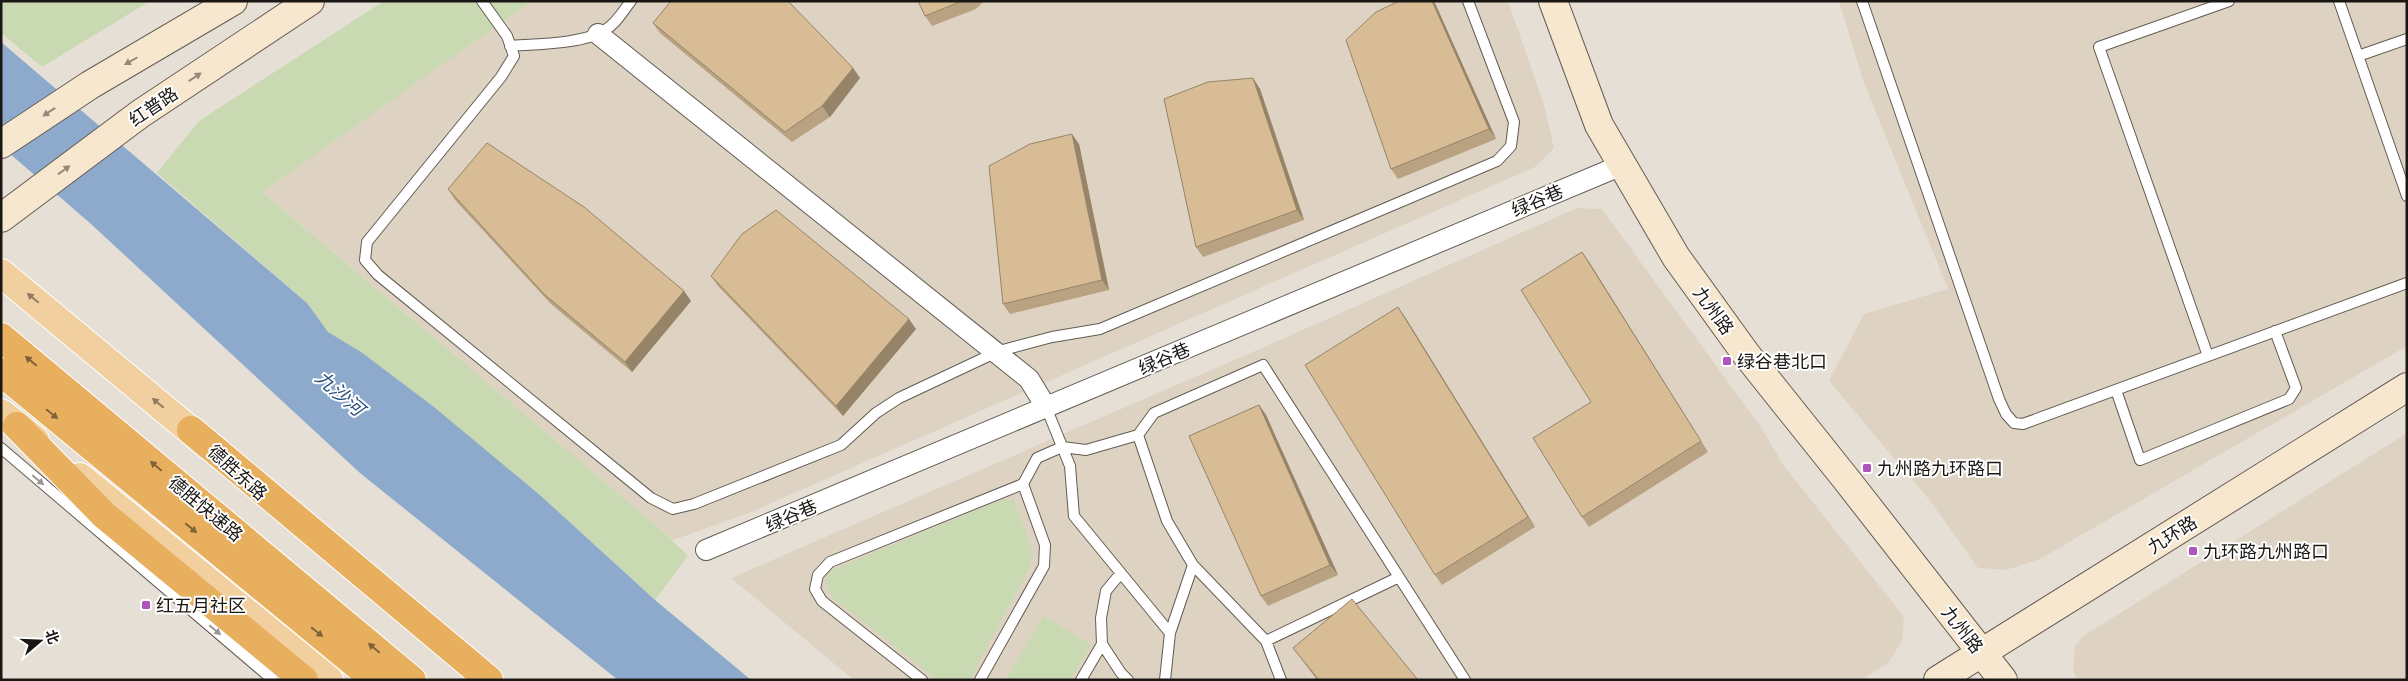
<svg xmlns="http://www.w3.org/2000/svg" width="2408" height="681" viewBox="0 0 2408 681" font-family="'Noto Sans','Noto Sans SC',sans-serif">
	<rect width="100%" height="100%" fill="#e6dfd5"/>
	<path fill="#ded3c3" d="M 532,1 L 1508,1 L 1544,105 L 1554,148 L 1535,167 L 749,513 L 673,540 L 261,191 Z
		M 1839,1 L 2407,1 L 2407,346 L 2040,559 L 2006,570 L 1978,568 L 1931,502 L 1829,381 L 1864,314 L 1948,289 L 1864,83 Z
		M 1577,208 L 1602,209 L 1760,426 L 1784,466 L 1904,617 L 1902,641 L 1889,662 L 1861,680 L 854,680 L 731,578 L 1271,344 Z
		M 2407,433 L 2407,680 L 2076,680 L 2073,670 L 2075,646 L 2082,637 Z"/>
	<path fill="#c9d9b2" d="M 1,1 L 150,1 L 42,67 L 1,33 Z
		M 384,1 L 532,1 L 262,192 L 666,534 L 688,556 L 655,600 L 541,496 L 361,352 L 328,332 L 307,303 L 157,173 L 199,121 Z
		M 1003,499 L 1014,500 L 1033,552 L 1029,569 L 969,680 L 937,680 L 833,598 L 827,588 L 825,577 L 832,570 Z
		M 1044,616 L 1091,645 L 1070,680 L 1005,680 Z"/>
	<path fill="#8daacc" d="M 1,42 L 307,303 L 328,332 L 361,352 L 434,407 L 541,496 L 655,600 L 751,680 L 618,680 L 360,473 L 91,224 L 1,146 Z"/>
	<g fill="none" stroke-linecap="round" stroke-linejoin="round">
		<defs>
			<path id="lane" d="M 482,1 L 507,36 L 514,56 L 501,77 L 367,242 L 365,260 L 378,275 L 651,498 L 673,509 L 694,504 L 841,445 L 876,413 L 899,398 L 999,351 L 1052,337 L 1100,329 L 1497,161 L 1511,146 L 1514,122 L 1468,1
				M 1862,1 L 1999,399 L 2006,414 L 2014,423 L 2023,424 L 2407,283
				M 2339,1 L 2407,196
				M 510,46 C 536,44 584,44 605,30 C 616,24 623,11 631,1
				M 2358,56 L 2407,39
				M 2208,356 L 2099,47 L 2229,1
				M 2116,390 L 2140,460 L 2289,399 L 2296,388 L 2275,331
				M 1046,407 L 1070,466 L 1074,516 L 1170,633
				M 1138,435 L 1167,521 L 1193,565 L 1266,641 L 1281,680
				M 1,448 L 273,680
				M 1121,573 L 1106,591 L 1101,618 L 1102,644 L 1121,673 L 1128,680
				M 1266,641 L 1399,577
				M 922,680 L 822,601 L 815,589 L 818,575 L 830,562 L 1023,484 L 1037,458 L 1062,447 L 1086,450 L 1138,435 L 1154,413 L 1263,365 L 1465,680
				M 980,680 L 1044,566 L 1045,545 L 1023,484
				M 1081,680 L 1102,644
				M 1165,680 L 1170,633 L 1193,565"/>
			<path id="street" d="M 598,34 L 1029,379 L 1046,407
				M 706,550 L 1622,165"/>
			<path id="secondary" d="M 1553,1 L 1599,125 L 1676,257 L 1746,354 L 1846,479 L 2003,680
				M 1,144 L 90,85 L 233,1
				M 1,218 L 140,114 L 310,1
				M 1938,680 L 2407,387"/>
			<path id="primary" d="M 1,273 L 209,446
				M 1,413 L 35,440
				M 80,477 L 329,680"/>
			<path id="highway" d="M 1,337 L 412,680
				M 1,372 L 375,680
				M 17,426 L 104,515 L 304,680
				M 191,430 L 489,680"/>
		</defs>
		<use href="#lane" stroke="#625c53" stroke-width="12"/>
		<use href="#street" stroke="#625c53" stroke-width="22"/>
		<use href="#secondary" stroke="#625c53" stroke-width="30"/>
		<use href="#primary" stroke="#fff" stroke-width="30"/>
		<use href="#highway" stroke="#fff" stroke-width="30"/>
		<use href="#lane" stroke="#fff" stroke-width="10"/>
		<use href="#street" stroke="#fff" stroke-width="20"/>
		<use href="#secondary" stroke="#f8e7cf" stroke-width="28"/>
		<use href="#primary" stroke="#f1cf9f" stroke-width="28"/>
		<use href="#highway" stroke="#e8af5f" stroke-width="28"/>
	</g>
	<path fill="#b9a281" d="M 918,1 L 984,1 L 976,9 L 932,26 L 925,16 Z
		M 1399,1 L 1434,1 L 1496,139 L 1398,179 L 1391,169 Z
		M 653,23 L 853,68 L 860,78 L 830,117 L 792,142 L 660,33 Z
		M 1253,78 L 1260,89 L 1304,220 L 1203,257 L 1196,247 Z
		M 1079,144 L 1109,290 L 1010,314 L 1003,304 Z
		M 448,189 L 684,291 L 691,301 L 632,372 L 551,304 L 455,200 Z
		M 1589,262 L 1708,452 L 1589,527 L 1582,517 L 1591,402 Z
		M 711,276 L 916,329 L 843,416 L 718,286 Z
		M 1405,317 L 1535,527 L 1442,585 L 1435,575 Z
		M 1259,405 L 1266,415 L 1338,575 L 1268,606 L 1261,596 Z
		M 1293,648 L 1418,680 L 1317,680 Z"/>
	<path fill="#968469" d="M 1432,1 L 1434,1 L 1496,139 L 1489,129 Z
		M 853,68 L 860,78 L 830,117 L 822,106 Z
		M 1253,78 L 1260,89 L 1304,220 L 1297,210 Z
		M 1072,134 L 1079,144 L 1109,290 L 1102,280 Z
		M 1582,252 L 1589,262 L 1708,452 L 1701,441 Z
		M 684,291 L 691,301 L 632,372 L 625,362 Z
		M 1398,307 L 1405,317 L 1535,527 L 1528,517 Z
		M 909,319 L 916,329 L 843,416 L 836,406 Z
		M 1259,405 L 1266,415 L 1338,575 L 1330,565 Z"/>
	<path fill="#d7bc96" stroke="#968469" d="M 671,1 L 788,1 L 853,68 L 822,106 L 785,132 L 653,23 Z
		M 918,1 L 962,1 L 925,16 Z
		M 1399,1 L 1432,1 L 1489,129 L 1391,169 L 1346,40 L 1376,12 Z
		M 1253,78 L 1297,210 L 1196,247 L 1164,99 L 1208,82 Z
		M 1072,134 L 1102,280 L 1003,304 L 989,166 L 1030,144 Z
		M 487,143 L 584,207 L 684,291 L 625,362 L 544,294 L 448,189 Z
		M 776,210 L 909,319 L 836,406 L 711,276 L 742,234 Z
		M 1582,252 L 1701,441 L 1582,517 L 1533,438 L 1591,402 L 1521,290 Z
		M 1398,307 L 1528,517 L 1435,575 L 1305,365 Z
		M 1259,405 L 1330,565 L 1261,596 L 1189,436 Z
		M 1352,599 L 1418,680 L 1319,680 L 1293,648 Z"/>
	<defs><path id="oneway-solid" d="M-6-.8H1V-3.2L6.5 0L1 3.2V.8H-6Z" transform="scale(1.25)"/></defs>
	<g fill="#94897a">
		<use href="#oneway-solid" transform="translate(131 61) rotate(150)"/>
		<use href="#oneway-solid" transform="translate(195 77) rotate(-33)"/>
		<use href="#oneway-solid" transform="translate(49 112) rotate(146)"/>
		<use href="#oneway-solid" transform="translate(64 170) rotate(-36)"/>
	</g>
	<g fill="#907c60">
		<use href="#oneway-solid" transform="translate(33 298) rotate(-140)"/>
		<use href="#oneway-solid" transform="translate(158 403) rotate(-140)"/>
	</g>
	<g fill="#806239">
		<use href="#oneway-solid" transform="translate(31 361) rotate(-140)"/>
		<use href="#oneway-solid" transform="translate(52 414) rotate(39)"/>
		<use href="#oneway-solid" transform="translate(156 466) rotate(-140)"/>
		<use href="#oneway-solid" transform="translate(191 528) rotate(39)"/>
		<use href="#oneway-solid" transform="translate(317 632) rotate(39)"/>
		<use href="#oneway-solid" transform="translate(374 648) rotate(-140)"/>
	</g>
	<g fill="#989695">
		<use href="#oneway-solid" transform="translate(38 480) rotate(40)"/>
		<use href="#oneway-solid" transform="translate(215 630) rotate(40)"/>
	</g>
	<g fill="#af53be" stroke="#fff" stroke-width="2">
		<rect x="1722" y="356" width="10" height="10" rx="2.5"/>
		<rect x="1862" y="463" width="10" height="10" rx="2.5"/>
		<rect x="2188" y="546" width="10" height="10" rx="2.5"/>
		<rect x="141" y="600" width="10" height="10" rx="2.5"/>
	</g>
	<g text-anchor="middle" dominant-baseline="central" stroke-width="4" stroke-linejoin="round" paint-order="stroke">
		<g font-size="18" fill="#191613" stroke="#fff">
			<text transform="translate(153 106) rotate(-34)">红普路</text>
			<text transform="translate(1537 200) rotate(-23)">绿谷巷</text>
			<text transform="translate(1714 310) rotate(54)">九州路</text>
			<text transform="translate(1164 358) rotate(-23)">绿谷巷</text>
			<text transform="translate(238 472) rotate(42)">德胜东路</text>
			<text transform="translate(206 508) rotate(40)">德胜快速路</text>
			<text transform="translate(791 515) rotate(-23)">绿谷巷</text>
			<text transform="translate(2172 534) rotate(-32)">九环路</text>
			<text transform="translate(1963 629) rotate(52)">九州路</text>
		</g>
		<g font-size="18" fill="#191613" stroke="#fff" text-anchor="start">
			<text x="1737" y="361">绿谷巷北口</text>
			<text x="1877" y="468">九州路九环路口</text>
			<text x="2203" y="551">九环路九州路口</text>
			<text x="156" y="605">红五月社区</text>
		</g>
		<g font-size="19" font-style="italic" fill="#29517f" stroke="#fff">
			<text transform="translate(340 393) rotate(41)">九沙河</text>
		</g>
	</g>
	<rect width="2408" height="681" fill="none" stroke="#191613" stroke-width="5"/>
	<g transform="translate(40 641) rotate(71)" stroke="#ffffff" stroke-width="4" paint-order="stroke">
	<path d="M0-4L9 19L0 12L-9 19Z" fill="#191613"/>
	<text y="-8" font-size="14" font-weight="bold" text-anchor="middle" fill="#191613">北</text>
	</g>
</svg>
